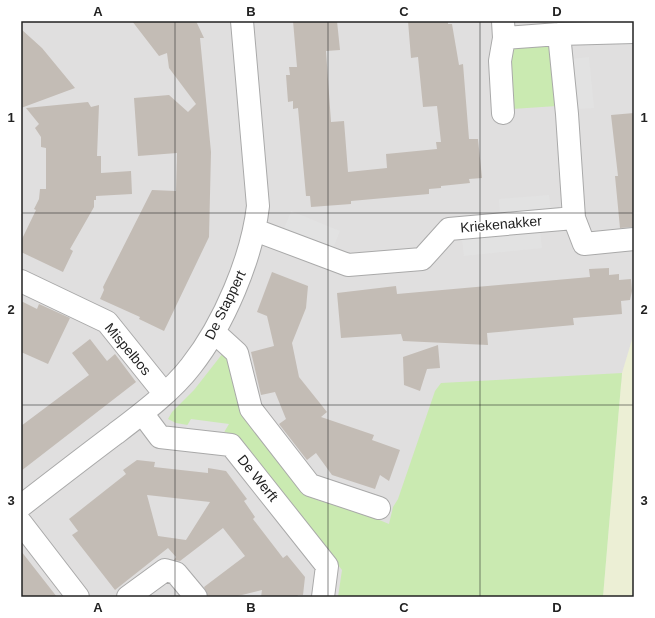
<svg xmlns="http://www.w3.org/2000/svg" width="655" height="618" viewBox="0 0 655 618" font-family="Arial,sans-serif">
	<rect width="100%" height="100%" fill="#f2efe9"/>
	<path fill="#e0dfdf" d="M 21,21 L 634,21 L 634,371 L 630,384 L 449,397 L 379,597 L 21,597 Z"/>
	<path fill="#ecefd5" d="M 634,333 L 634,597 L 603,597 L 622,373 Z"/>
	<path fill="#caeab1" d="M 543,42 L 552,50 L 557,106 L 512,109 L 507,60 L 514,46 Z
		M 223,353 L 229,353 L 306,491 L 317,500 L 365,514 L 389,524 L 393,507 L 398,499 L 435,391 L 441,383 L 622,373 L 603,597 L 338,597 L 342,570 L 240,438 L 223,431 L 176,423 L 168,419 L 172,412 L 194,390 Z"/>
	<path fill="#e2e2e2" d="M 589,57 L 594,108 L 576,109 L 571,59 Z
		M 549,195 L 551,212 L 500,216 L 499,199 Z
		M 291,211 L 340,231 L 332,251 L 283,232 Z
		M 540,231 L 542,248 L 464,256 L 462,239 Z
		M 191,419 L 229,424 L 220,439 L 182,434 Z"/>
	<path fill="#c3bcb5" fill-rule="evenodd" d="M 132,21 L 196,21 L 204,38 L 200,38 L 211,152 L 209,237 L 164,331 L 139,319 L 140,317 L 100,299 L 104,290 L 103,287 L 152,190 L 176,191 L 177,153 L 138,156 L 134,98 L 169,95 L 188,112 L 196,104 L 169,68 L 167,53 L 159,56 Z
		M 293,21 L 337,21 L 340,50 L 326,51 L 331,122 L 344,121 L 348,172 L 387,168 L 386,154 L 437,149 L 436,142 L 441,142 L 437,106 L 423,107 L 418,57 L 411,58 L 408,21 L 448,21 L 448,24 L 452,24 L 459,65 L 463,64 L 469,139 L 478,139 L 482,178 L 469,179 L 470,183 L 441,186 L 441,188 L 429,189 L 429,194 L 351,201 L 351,204 L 311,207 L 310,196 L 306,196 L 298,108 L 293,109 L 293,101 L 288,102 L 286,75 L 290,75 L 289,67 L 297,67 Z
		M 21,29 L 42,48 L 75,88 L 21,108 Z
		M 88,102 L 91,107 L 99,105 L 97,156 L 101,156 L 101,173 L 131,171 L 132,194 L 96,196 L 96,200 L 94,200 L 94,207 L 70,249 L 73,251 L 63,272 L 21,252 L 21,241 L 36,210 L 34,209 L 39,199 L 40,189 L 46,189 L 46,148 L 41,147 L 41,137 L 35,128 L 39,124 L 26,108 Z
		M 634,113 L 634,227 L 620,228 L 615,176 L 618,176 L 611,115 Z
		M 609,268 L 609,275 L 619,274 L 619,280 L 631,279 L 632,291 L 630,300 L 621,301 L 622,314 L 573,318 L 574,325 L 487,333 L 488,345 L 403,341 L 401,334 L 341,338 L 337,293 L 396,286 L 397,294 L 590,277 L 589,269 Z
		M 272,272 L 308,286 L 306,308 L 292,343 L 299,377 L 327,412 L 321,417 L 374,435 L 372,440 L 400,450 L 389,481 L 380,475 L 375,489 L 332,475 L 316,453 L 307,460 L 279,424 L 286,419 L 275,392 L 261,395 L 251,352 L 274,346 L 267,316 L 257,312 Z
		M 21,301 L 37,309 L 39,304 L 70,318 L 48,364 L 21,352 Z
		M 90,339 L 107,361 L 115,354 L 136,382 L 21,471 L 21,426 L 89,375 L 72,353 Z
		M 438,345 L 440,368 L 427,369 L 420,391 L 404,385 L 403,357 Z
		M 137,460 L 155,462 L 154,467 L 208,473 L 208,468 L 226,471 L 247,499 L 244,501 L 255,517 L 253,519 L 283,558 L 287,555 L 305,577 L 303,595 L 298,595 L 297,597 L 261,597 L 262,590 L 234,597 L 208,597 L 204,587 L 245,556 L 223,528 L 180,561 L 174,560 L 176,557 L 168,548 L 115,590 L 72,535 L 78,531 L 69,519 L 126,474 L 123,470 ZM 147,495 L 210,502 L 186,540 L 158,536 Z
		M 21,551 L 57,597 L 21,597 Z"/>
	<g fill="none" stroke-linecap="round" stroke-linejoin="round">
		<defs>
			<path id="minor" d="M 559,34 L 567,114 L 574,218
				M 504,38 L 559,34 L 634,32
				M 503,113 L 500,61 L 504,38 L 503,21
				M 255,230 L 348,265 L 422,259 L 449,229 L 574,218 L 584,244 L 634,239
				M 21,281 L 107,322 L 164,393
				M 214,332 L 237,353 L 251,409 L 310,485 L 379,508
				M 142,413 L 160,437 L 231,445 L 327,566 L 323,597
				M 21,506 C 52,482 83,458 115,434 C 140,415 172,391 191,366 C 224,324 252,258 258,206 L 242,21
				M 21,523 L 78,597
				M 128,597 L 165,570 L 176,573 L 196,597"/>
		</defs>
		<use href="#minor" stroke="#a9a9a9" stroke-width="24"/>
		<use href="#minor" stroke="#fff" stroke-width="22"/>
	</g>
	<path fill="none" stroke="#222" stroke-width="1" stroke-opacity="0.55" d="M 175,21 L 175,597M 328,21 L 328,597M 480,21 L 480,597M 21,213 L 634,213M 21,405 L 634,405"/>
	<g text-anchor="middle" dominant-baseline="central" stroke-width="3" stroke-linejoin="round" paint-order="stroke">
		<g font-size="14" fill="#222" stroke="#fff">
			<text transform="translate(501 224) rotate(-5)">Kriekenakker</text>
			<text transform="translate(225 305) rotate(-64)">De Stappert</text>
			<text transform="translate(128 349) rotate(50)">Mispelbos</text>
			<text transform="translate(258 478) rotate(51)">De Werft</text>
		</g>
	</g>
	<rect width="655" height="618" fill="none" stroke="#ffffff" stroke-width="44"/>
	<rect x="22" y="22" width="611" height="574" fill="none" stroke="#222" stroke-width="1.5"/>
	<g font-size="13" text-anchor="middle" font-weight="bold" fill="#222">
		<text x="98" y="16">A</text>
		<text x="251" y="16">B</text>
		<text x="404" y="16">C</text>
		<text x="557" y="16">D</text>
		<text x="11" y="122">1</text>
		<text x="644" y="122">1</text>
		<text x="11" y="314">2</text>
		<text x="644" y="314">2</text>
		<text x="11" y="505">3</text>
		<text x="644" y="505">3</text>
		<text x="98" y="612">A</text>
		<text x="251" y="612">B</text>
		<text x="404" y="612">C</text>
		<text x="557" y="612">D</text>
	</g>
</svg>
